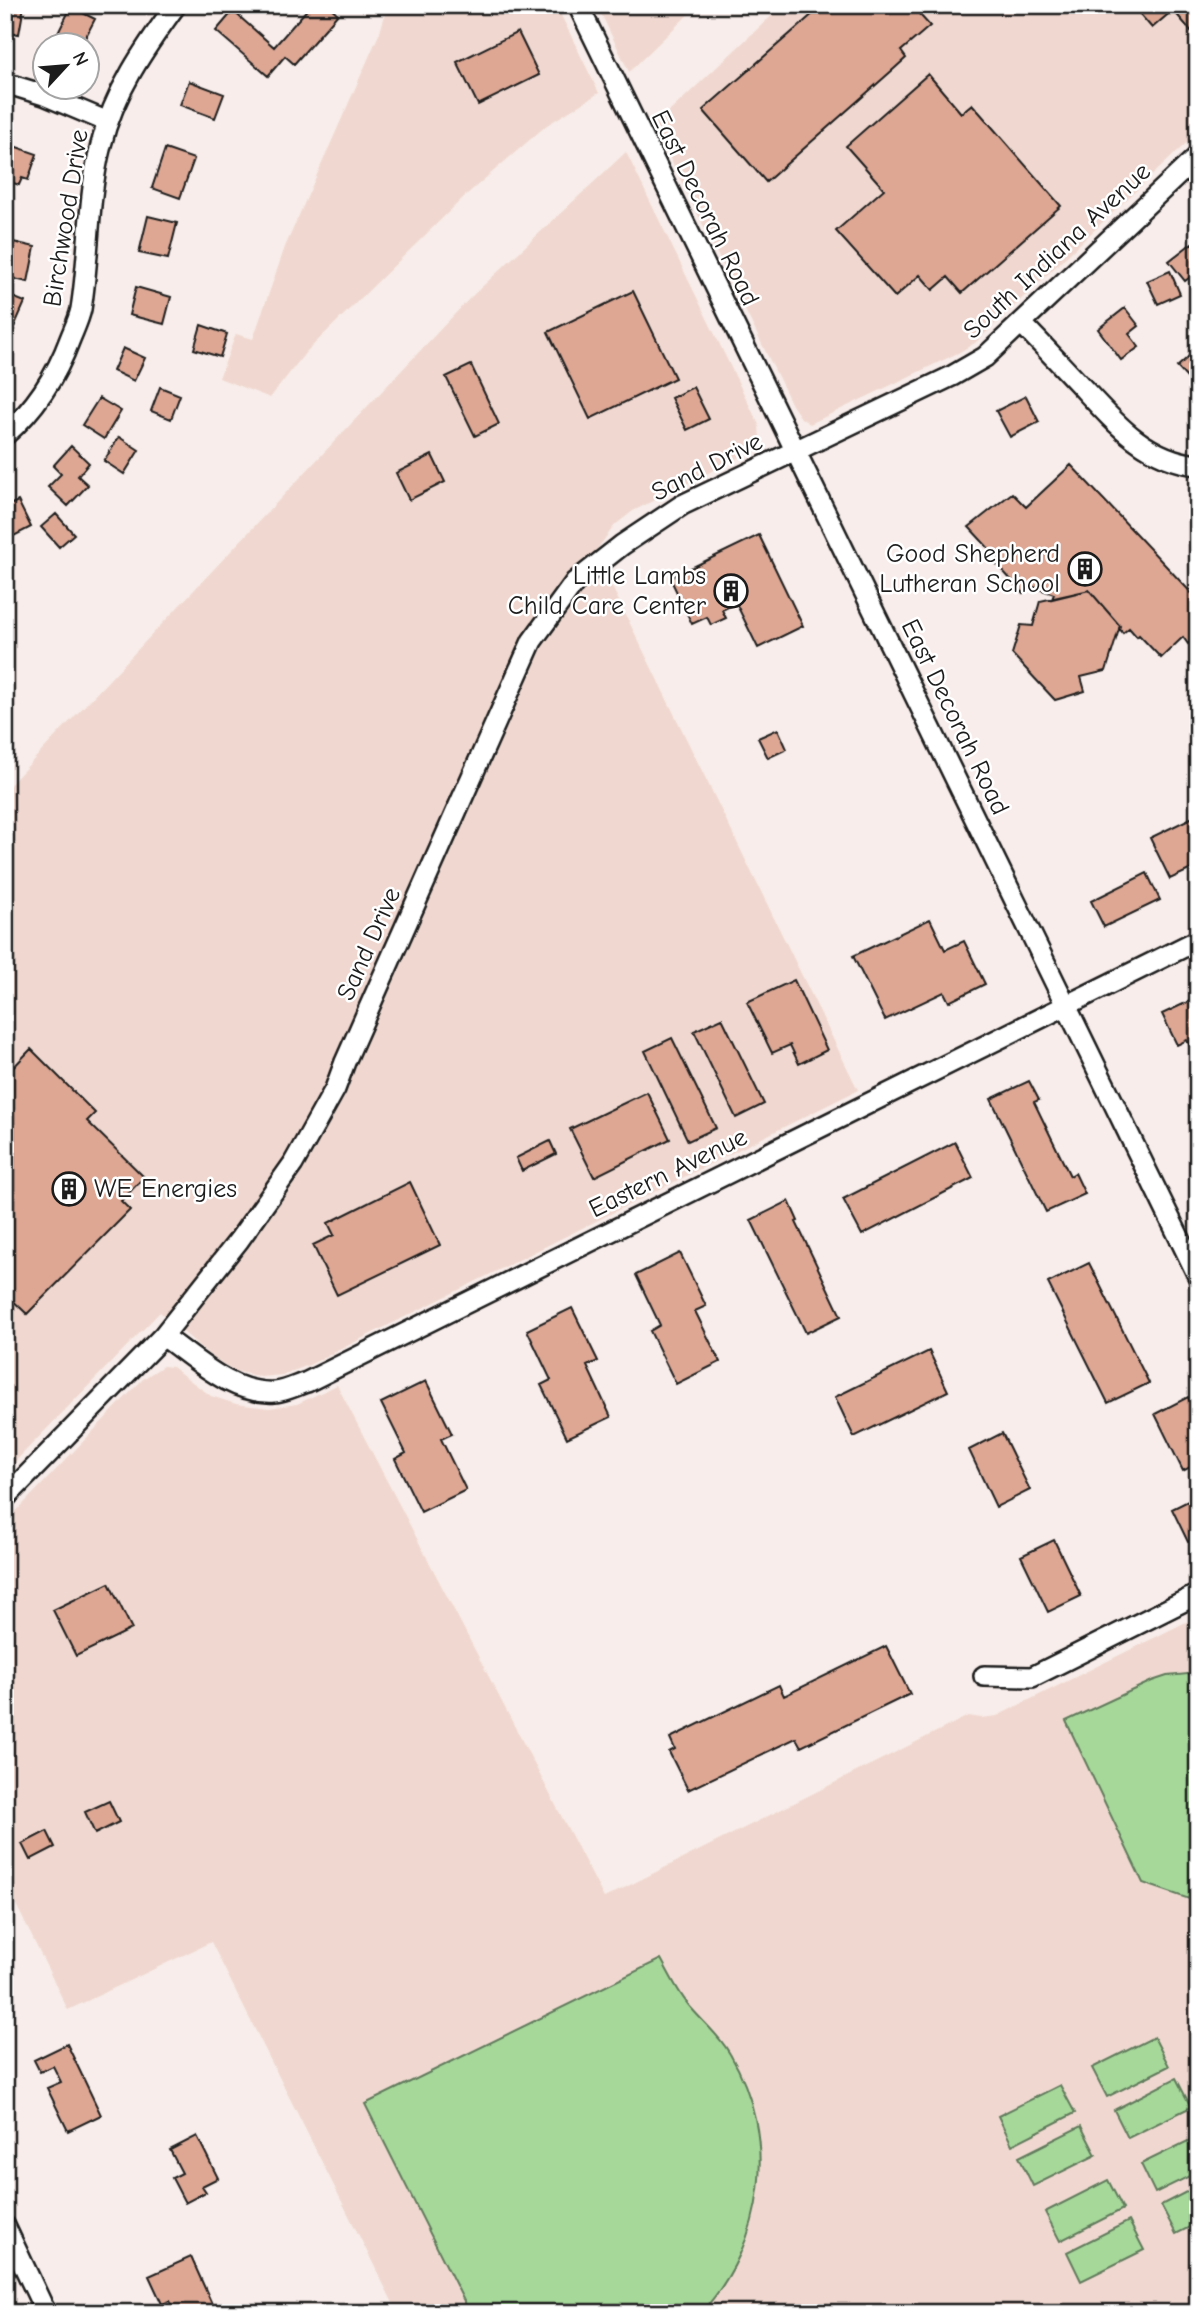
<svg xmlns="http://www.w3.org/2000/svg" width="1203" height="2318" viewBox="0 0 1203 2318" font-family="'Comic Neue',sans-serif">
	<rect width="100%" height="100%" fill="#f8edea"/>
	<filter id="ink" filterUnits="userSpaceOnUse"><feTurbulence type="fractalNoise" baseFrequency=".0143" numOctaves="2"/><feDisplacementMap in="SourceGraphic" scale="14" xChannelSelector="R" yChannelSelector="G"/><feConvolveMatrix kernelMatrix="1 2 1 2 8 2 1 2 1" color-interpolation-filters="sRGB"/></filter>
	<g filter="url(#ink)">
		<path fill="#f0d8d0" d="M 388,5 L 556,5 L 599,93 L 547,125 L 466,195 L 306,352 L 270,398 L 219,378 L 236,334 L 253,339 L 285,247 L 380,32 Z
			M 597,5 L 698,5 L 629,72 Z
			M 783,5 L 1198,5 L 1198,132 L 975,343 L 958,353 L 810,424 L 801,418 L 792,405 L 654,126 Z
			M 626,152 L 759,425 L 760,440 L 752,451 L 633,511 L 615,525 L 595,552 L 858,1090 L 309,1365 L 282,1375 L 261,1377 L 235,1371 L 212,1357 L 160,1312 L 5,1472 L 5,790 L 470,298 Z
			M 163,1366 L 172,1367 L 211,1396 L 236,1404 L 269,1408 L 297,1404 L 337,1385 L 604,1898 L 968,1716 L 981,1718 L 997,1716 L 1198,1616 L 1198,2313 L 398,2313 L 211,1942 L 68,2010 L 5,1882 L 5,1523 L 143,1379 Z"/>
		<path fill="#a6d89a" stroke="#617a5b" stroke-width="2" d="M 1198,1673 L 1198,1899 L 1195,1901 L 1143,1883 L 1066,1721 L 1152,1681 L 1167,1676 Z
			M 661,1959 C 670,1975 679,1995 692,2009 C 705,2024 720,2036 730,2054 C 779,2137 766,2242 701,2313 L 470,2313 L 365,2104 Z
			M 1154,2037 L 1169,2066 L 1107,2097 L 1092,2068 Z
			M 1176,2078 L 1191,2107 L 1128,2138 L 1114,2110 Z
			M 1060,2085 L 1075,2113 L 1012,2145 L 998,2116 Z
			M 1081,2126 L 1096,2155 L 1033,2186 L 1019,2157 Z
			M 1198,2136 L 1198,2172 L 1155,2193 L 1141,2164 Z
			M 1108,2180 L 1123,2209 L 1060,2241 L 1045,2212 Z
			M 1198,2186 L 1198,2223 L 1176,2234 L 1161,2205 Z
			M 1129,2221 L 1144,2250 L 1081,2281 L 1067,2252 Z"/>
		<path fill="#dda794" stroke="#1c1c1c" stroke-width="2" d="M 5,5 L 24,6 L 19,34 L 5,32 Z
			M 311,5 L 328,5 L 338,14 L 294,64 L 285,56 L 268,76 L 216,31 L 233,11 L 274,47 Z
			M 823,5 L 911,5 L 930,26 L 901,51 L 906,58 L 895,68 L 766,182 L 703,110 Z
			M 1132,5 L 1198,5 L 1198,39 L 1173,10 L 1152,28 Z
			M 71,7 L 95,19 L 81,46 L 63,46 L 54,41 Z
			M 518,32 L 539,75 L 478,105 L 457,62 Z
			M 928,74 L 961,113 L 972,104 L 1061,206 L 962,293 L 948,277 L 933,290 L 920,275 L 895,297 L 836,231 L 884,189 L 846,146 Z
			M 189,81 L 224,94 L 215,118 L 180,105 Z
			M 8,144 L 37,154 L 28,180 L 22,178 L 19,185 L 5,180 L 5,151 Z
			M 165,149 L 194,159 L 180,198 L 152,188 Z
			M 148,216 L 177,223 L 168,259 L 139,253 Z
			M 9,241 L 35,247 L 28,282 L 5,277 L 5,258 Z
			M 1192,243 L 1198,249 L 1198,271 L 1185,281 L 1169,261 Z
			M 1170,271 L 1180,294 L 1158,304 L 1147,281 Z
			M 136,287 L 171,297 L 164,324 L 129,315 Z
			M 633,291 L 675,378 L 590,419 L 548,332 Z
			M 5,294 L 25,302 L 7,343 L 5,342 Z
			M 1125,308 L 1139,326 L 1129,334 L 1139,347 L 1121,360 L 1098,329 Z
			M 201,325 L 227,334 L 220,357 L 194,349 Z
			M 123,348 L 145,358 L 134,381 L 113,371 Z
			M 1198,348 L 1198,390 L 1177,367 Z
			M 471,365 L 499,424 L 475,436 L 446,377 Z
			M 160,387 L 180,395 L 171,419 L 151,411 Z
			M 693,387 L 709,419 L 687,430 L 671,398 Z
			M 1026,396 L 1039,422 L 1010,437 L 996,411 Z
			M 99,398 L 121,411 L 104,439 L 82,425 Z
			M 119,437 L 139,450 L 124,474 L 104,461 Z
			M 71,446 L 89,463 L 78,476 L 88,485 L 68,506 L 48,487 L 61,474 L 53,466 Z
			M 432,455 L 445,482 L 409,500 L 396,473 Z
			M 1071,465 L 1198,600 L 1198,636 L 1188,644 L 1183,637 L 1161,658 L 1139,635 L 1137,637 L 1129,628 L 1123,633 L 1119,628 L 1120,626 L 1089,590 L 1052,599 L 1054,594 L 1031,586 L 1023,593 L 992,559 L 995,555 L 969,527 L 1012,493 L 1026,507 Z
			M 18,501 L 31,527 L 8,539 L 5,534 L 5,507 Z
			M 56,514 L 74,534 L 59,547 L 41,527 Z
			M 759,535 L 803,626 L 758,648 L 736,603 L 722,610 L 726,618 L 711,625 L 707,617 L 692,624 L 670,578 Z
			M 1089,590 L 1120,626 L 1106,671 L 1081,677 L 1085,691 L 1055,700 L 1012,654 L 1021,625 L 1033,626 L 1040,601 Z
			M 778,729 L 787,749 L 768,758 L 758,738 Z
			M 1193,817 L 1198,826 L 1198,866 L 1170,879 L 1150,838 Z
			M 1147,873 L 1160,900 L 1104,927 L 1091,901 Z
			M 930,919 L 945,950 L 964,941 L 985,984 L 949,1002 L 944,992 L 885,1020 L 853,956 Z
			M 794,980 L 827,1050 L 799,1064 L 790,1045 L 772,1053 L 747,1002 Z
			M 1196,998 L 1198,1052 L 1194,1054 L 1187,1040 L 1177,1045 L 1162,1014 Z
			M 722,1018 L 764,1104 L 736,1118 L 694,1031 Z
			M 672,1038 L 716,1128 L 688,1141 L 645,1051 Z
			M 31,1049 L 95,1113 L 87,1121 L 144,1177 L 121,1201 L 130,1210 L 27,1314 L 5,1293 L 5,1076 Z
			M 1029,1081 L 1039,1100 L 1034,1102 L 1070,1176 L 1075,1173 L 1085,1194 L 1046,1212 L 991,1099 Z
			M 647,1092 L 670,1139 L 594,1177 L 570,1129 Z
			M 550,1141 L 556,1154 L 522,1171 L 516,1158 Z
			M 955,1142 L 973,1178 L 862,1235 L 843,1199 Z
			M 410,1182 L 440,1245 L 337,1295 L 313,1245 L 334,1235 L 328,1223 Z
			M 789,1201 L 798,1221 L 796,1222 L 841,1316 L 806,1333 L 751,1220 Z
			M 680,1253 L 706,1306 L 695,1311 L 720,1362 L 676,1384 L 650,1331 L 660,1325 L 636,1275 Z
			M 1089,1263 L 1149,1383 L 1108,1403 L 1048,1283 Z
			M 572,1308 L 598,1361 L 587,1366 L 611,1417 L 567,1438 L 541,1385 L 551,1380 L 527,1330 Z
			M 929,1351 L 948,1391 L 854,1437 L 835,1397 Z
			M 426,1381 L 452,1434 L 441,1439 L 466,1490 L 421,1512 L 395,1459 L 406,1453 L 381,1403 Z
			M 1188,1397 L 1198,1417 L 1198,1463 L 1183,1471 L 1155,1414 Z
			M 1002,1433 L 1030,1490 L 996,1507 L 969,1450 Z
			M 1198,1496 L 1198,1538 L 1188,1542 L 1172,1509 Z
			M 1054,1540 L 1081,1596 L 1048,1612 L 1021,1556 Z
			M 109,1583 L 132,1629 L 76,1656 L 53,1610 Z
			M 886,1646 L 910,1694 L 801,1747 L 796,1738 L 688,1790 L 669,1752 L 675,1749 L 670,1738 L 779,1685 L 784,1696 Z
			M 109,1801 L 119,1822 L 95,1834 L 85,1812 Z
			M 47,1831 L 55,1847 L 30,1860 L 22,1844 Z
			M 67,2044 L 101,2115 L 68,2131 L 47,2088 L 61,2082 L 53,2066 L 40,2072 L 34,2060 Z
			M 197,2136 L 218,2178 L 202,2186 L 206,2192 L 185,2203 L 172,2178 L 182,2173 L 170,2150 Z
			M 191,2257 L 216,2313 L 176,2313 L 170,2301 L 162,2304 L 149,2276 Z"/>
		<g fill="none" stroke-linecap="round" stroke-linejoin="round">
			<defs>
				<path id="minor" d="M 578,5 L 1198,1276
					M 5,83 L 44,95 L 108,122
					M 1022,324 C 1042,344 1061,365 1081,386 C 1114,422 1146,460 1198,465
					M 5,435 C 36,408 56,377 70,339 C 74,329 79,319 81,309 C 90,254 87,199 101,145 C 114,92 144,49 176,5
					M 163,1336 C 196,1359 232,1395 275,1392 C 286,1391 297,1385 307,1382 L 1198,940
					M 5,1498 L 163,1336 L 239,1240 L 293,1164 L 335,1089 L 345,1062 L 532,641 L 575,582 L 622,545 L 682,505 L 952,376 L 985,357 L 1198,156
					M 984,1676 L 1032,1677 L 1198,1594
					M 5,2226 L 46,2313"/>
			</defs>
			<use href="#minor" stroke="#1c1c1c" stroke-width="24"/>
			<use href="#minor" stroke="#fff" stroke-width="19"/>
		</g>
	</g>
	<defs>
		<symbol id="building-ring" viewBox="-11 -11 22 22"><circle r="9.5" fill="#fff" stroke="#1c1c1c" stroke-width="1.5"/><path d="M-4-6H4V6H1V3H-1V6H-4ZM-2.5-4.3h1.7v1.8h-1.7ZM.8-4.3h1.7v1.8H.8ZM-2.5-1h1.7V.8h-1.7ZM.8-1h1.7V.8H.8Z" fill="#1c1c1c"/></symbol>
	</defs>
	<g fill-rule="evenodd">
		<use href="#building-ring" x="1066" y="550" width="38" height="38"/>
		<use href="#building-ring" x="712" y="572" width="38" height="38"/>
		<use href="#building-ring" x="50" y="1170" width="38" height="38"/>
	</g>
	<g text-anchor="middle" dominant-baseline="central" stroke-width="5" stroke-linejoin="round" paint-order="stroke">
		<g font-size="26" fill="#1c1c1c" stroke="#fff">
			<text transform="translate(705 208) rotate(64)">East Decorah Road</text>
			<text transform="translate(66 218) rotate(-81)">Birchwood Drive</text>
			<text transform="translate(1057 251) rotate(-43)">South Indiana Avenue</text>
			<text transform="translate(707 467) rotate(-27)">Sand Drive</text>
			<text transform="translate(955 717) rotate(64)">East Decorah Road</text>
			<text transform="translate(369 944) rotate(-66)">Sand Drive</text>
			<text transform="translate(668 1173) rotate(-26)">Eastern Avenue</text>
		</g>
		<g font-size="26" fill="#1c1c1c" stroke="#fff" text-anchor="end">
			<text x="1060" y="554">Good Shepherd<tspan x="1060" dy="30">Lutheran School</tspan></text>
			<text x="706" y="576">Little Lambs<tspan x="706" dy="30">Child Care Center</tspan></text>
			<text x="94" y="1189" text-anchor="start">WE Energies</text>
		</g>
	</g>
	<rect width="1203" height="2318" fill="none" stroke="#fff" stroke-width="28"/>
	<rect x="14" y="14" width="1175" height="2290" fill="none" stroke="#1c1c1c" stroke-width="2.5" filter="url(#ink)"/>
	<g transform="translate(66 66) rotate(64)"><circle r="33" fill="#ffffff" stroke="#a4a4a4" stroke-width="2"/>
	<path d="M0-5L12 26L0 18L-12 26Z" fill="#1c1c1c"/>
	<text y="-10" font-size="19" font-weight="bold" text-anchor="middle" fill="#1c1c1c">N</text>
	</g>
</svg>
